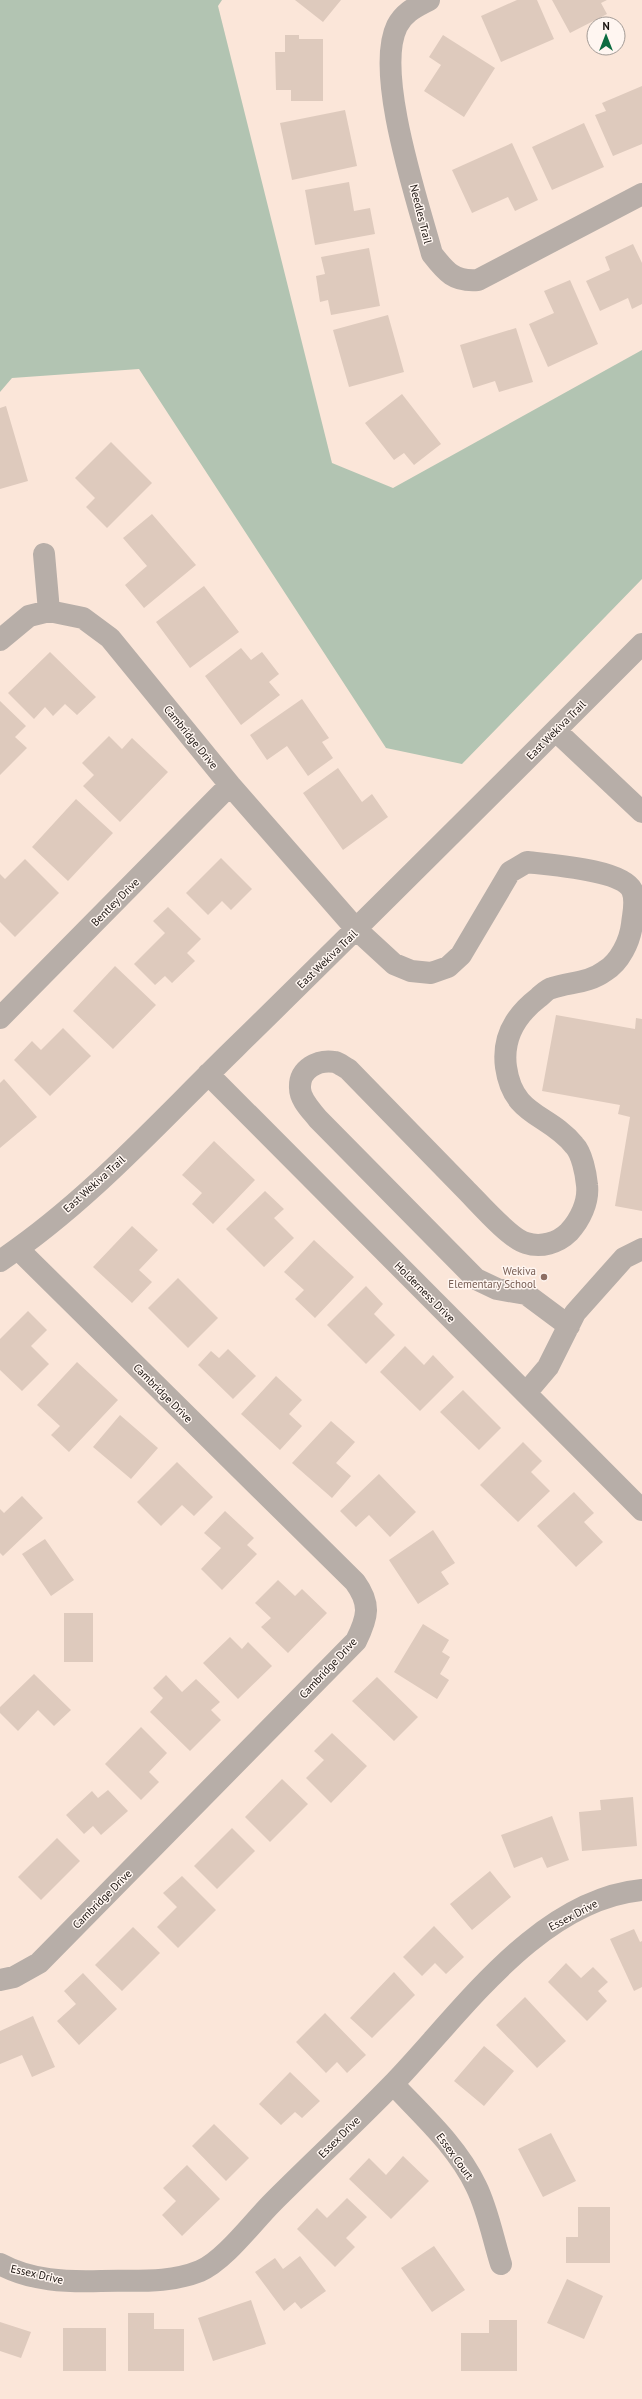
<svg xmlns="http://www.w3.org/2000/svg" width="642" height="2399" viewBox="0 0 642 2399" font-family="'PT Sans',sans-serif">
	<rect width="100%" height="100%" fill="#fbe6d9"/>
	<path fill="#b2c4b2" d="M 0,0 L 222,0 L 218,6 L 332,463 L 393,488 L 642,350 L 642,579 L 462,764 L 386,748 L 139,369 L 12,378 L 0,392 Z"/>
	<path fill="#decabd" d="M 295,0 L 341,0 L 323,22 Z
		M 517,0 L 537,0 L 554,39 L 501,62 L 481,16 Z
		M 552,0 L 607,0 L 601,3 L 607,14 L 570,33 Z
		M 285,35 L 299,35 L 299,39 L 323,39 L 323,101 L 291,101 L 291,90 L 276,90 L 275,52 L 285,52 Z
		M 443,35 L 495,68 L 464,117 L 424,91 L 441,65 L 429,57 Z
		M 642,86 L 642,144 L 613,156 L 595,115 L 606,111 L 602,103 Z
		M 345,110 L 357,166 L 292,180 L 280,123 Z
		M 584,123 L 604,167 L 552,190 L 532,147 Z
		M 512,143 L 538,200 L 515,211 L 508,197 L 472,213 L 452,170 Z
		M 349,182 L 354,211 L 370,208 L 375,234 L 315,245 L 305,190 Z
		M 633,244 L 642,263 L 642,304 L 632,309 L 628,298 L 600,311 L 586,281 L 610,270 L 605,257 Z
		M 369,248 L 380,306 L 331,315 L 328,300 L 320,302 L 316,276 L 325,274 L 321,257 Z
		M 570,280 L 598,344 L 548,367 L 529,324 L 554,313 L 544,291 Z
		M 388,315 L 404,372 L 349,387 L 333,330 Z
		M 516,328 L 533,382 L 499,392 L 495,381 L 473,388 L 460,345 Z
		M 402,394 L 441,444 L 414,465 L 404,453 L 394,460 L 365,423 Z
		M 6,406 L 28,481 L 0,489 L 0,408 Z
		M 111,442 L 152,483 L 107,528 L 86,507 L 95,498 L 75,478 Z
		M 152,514 L 196,565 L 144,608 L 125,585 L 147,566 L 123,538 Z
		M 204,586 L 239,632 L 190,668 L 156,622 Z
		M 241,648 L 251,660 L 262,652 L 279,674 L 269,682 L 280,695 L 241,725 L 205,676 Z
		M 50,652 L 96,697 L 77,715 L 65,704 L 53,716 L 45,707 L 34,719 L 8,693 Z
		M 302,699 L 329,738 L 322,742 L 333,758 L 308,776 L 287,746 L 267,760 L 250,735 Z
		M 0,701 L 26,726 L 15,737 L 27,748 L 0,775 Z
		M 109,736 L 122,749 L 132,738 L 168,772 L 120,822 L 83,786 L 94,775 L 82,763 Z
		M 338,768 L 362,802 L 372,794 L 388,817 L 343,850 L 303,793 Z
		M 76,799 L 113,833 L 68,881 L 32,847 Z
		M 221,858 L 252,889 L 231,910 L 222,901 L 208,915 L 186,893 Z
		M 25,859 L 59,893 L 15,937 L 0,922 L 0,874 L 5,879 Z
		M 168,907 L 201,939 L 187,953 L 195,961 L 172,983 L 165,976 L 155,985 L 134,964 L 165,933 L 153,921 Z
		M 115,966 L 156,1005 L 113,1049 L 73,1011 Z
		M 556,1015 L 635,1029 L 636,1018 L 642,1019 L 642,1211 L 615,1206 L 630,1117 L 618,1114 L 620,1105 L 542,1091 Z
		M 63,1028 L 91,1056 L 50,1096 L 14,1060 L 32,1041 L 41,1050 Z
		M 4,1079 L 37,1117 L 0,1148 L 0,1083 Z
		M 214,1141 L 255,1180 L 213,1224 L 192,1204 L 202,1193 L 182,1175 Z
		M 265,1191 L 284,1209 L 274,1218 L 294,1238 L 264,1267 L 226,1229 Z
		M 132,1226 L 158,1250 L 139,1270 L 152,1282 L 132,1303 L 93,1267 Z
		M 314,1240 L 354,1277 L 315,1318 L 295,1299 L 304,1290 L 284,1272 Z
		M 178,1278 L 218,1318 L 188,1348 L 148,1308 Z
		M 366,1286 L 383,1304 L 374,1314 L 395,1335 L 366,1364 L 327,1325 Z
		M 28,1311 L 47,1330 L 31,1346 L 49,1364 L 22,1391 L 0,1370 L 0,1339 Z
		M 405,1346 L 424,1365 L 433,1355 L 454,1377 L 420,1411 L 380,1372 Z
		M 228,1349 L 256,1376 L 233,1399 L 198,1365 L 211,1351 L 219,1358 Z
		M 77,1362 L 118,1400 L 69,1452 L 51,1435 L 60,1426 L 37,1405 Z
		M 276,1376 L 302,1400 L 289,1414 L 302,1426 L 280,1450 L 241,1414 Z
		M 463,1390 L 501,1428 L 479,1450 L 440,1412 Z
		M 120,1415 L 158,1448 L 131,1479 L 93,1447 Z
		M 331,1421 L 355,1442 L 336,1463 L 351,1476 L 332,1498 L 292,1463 Z
		M 523,1442 L 542,1461 L 531,1472 L 550,1491 L 518,1522 L 480,1485 Z
		M 177,1462 L 213,1497 L 194,1516 L 182,1505 L 161,1526 L 137,1502 Z
		M 379,1474 L 416,1512 L 390,1537 L 369,1515 L 356,1527 L 340,1511 Z
		M 574,1492 L 594,1513 L 584,1522 L 603,1542 L 576,1567 L 537,1526 Z
		M 22,1496 L 43,1518 L 3,1556 L 0,1553 L 0,1509 L 4,1513 Z
		M 225,1511 L 254,1538 L 247,1545 L 257,1554 L 222,1590 L 201,1569 L 221,1548 L 204,1533 Z
		M 433,1530 L 455,1563 L 441,1572 L 449,1584 L 418,1604 L 389,1560 Z
		M 45,1539 L 74,1580 L 51,1596 L 22,1554 Z
		M 278,1580 L 295,1596 L 302,1589 L 327,1613 L 288,1653 L 261,1627 L 271,1618 L 255,1603 Z
		M 64,1613 L 93,1613 L 93,1662 L 64,1662 Z
		M 423,1624 L 449,1640 L 442,1652 L 450,1657 L 440,1674 L 449,1680 L 437,1699 L 394,1672 Z
		M 230,1637 L 242,1649 L 248,1642 L 272,1666 L 238,1699 L 203,1663 Z
		M 34,1674 L 71,1710 L 54,1726 L 38,1710 L 18,1731 L 0,1713 L 0,1707 Z
		M 166,1675 L 182,1692 L 196,1679 L 220,1702 L 211,1710 L 221,1720 L 190,1751 L 150,1712 L 163,1698 L 153,1688 Z
		M 377,1677 L 418,1717 L 394,1741 L 352,1701 Z
		M 141,1727 L 167,1753 L 149,1772 L 159,1782 L 141,1800 L 105,1764 Z
		M 332,1733 L 367,1766 L 331,1803 L 306,1778 L 324,1760 L 314,1751 Z
		M 282,1779 L 308,1804 L 270,1842 L 245,1817 Z
		M 108,1790 L 128,1811 L 101,1835 L 93,1826 L 84,1834 L 66,1815 L 92,1791 L 98,1798 Z
		M 633,1797 L 637,1846 L 582,1851 L 579,1812 L 601,1810 L 600,1800 Z
		M 552,1816 L 569,1860 L 547,1868 L 542,1857 L 514,1868 L 501,1835 Z
		M 232,1828 L 255,1851 L 217,1889 L 194,1866 Z
		M 57,1838 L 80,1861 L 41,1900 L 18,1877 Z
		M 490,1871 L 511,1897 L 472,1930 L 450,1904 Z
		M 182,1876 L 216,1910 L 178,1948 L 157,1927 L 177,1907 L 163,1893 Z
		M 434,1926 L 464,1957 L 446,1974 L 435,1963 L 422,1976 L 403,1957 Z
		M 133,1927 L 160,1953 L 122,1991 L 95,1965 Z
		M 634,1929 L 640,1942 L 642,1941 L 642,1987 L 634,1991 L 610,1939 Z
		M 566,1963 L 581,1978 L 593,1967 L 608,1982 L 598,1991 L 607,2001 L 587,2021 L 548,1982 Z
		M 394,1972 L 415,1995 L 372,2038 L 350,2018 Z
		M 83,1973 L 117,2009 L 79,2045 L 57,2021 L 76,2004 L 64,1991 Z
		M 525,1997 L 566,2041 L 537,2068 L 496,2025 Z
		M 325,2013 L 366,2055 L 347,2073 L 337,2062 L 326,2073 L 296,2042 Z
		M 33,2016 L 55,2067 L 32,2077 L 22,2055 L 0,2064 L 0,2031 Z
		M 484,2046 L 514,2071 L 484,2106 L 454,2081 Z
		M 290,2072 L 320,2101 L 302,2118 L 295,2112 L 281,2125 L 259,2104 Z
		M 214,2124 L 249,2158 L 226,2181 L 192,2146 Z
		M 551,2133 L 576,2181 L 543,2197 L 518,2149 Z
		M 403,2156 L 429,2181 L 391,2219 L 349,2179 L 369,2158 L 386,2175 Z
		M 187,2165 L 220,2199 L 182,2236 L 162,2215 L 176,2201 L 163,2188 Z
		M 347,2198 L 367,2217 L 346,2238 L 355,2247 L 335,2267 L 297,2229 L 317,2208 L 327,2218 Z
		M 578,2207 L 610,2207 L 610,2263 L 566,2263 L 566,2237 L 578,2237 Z
		M 434,2246 L 465,2290 L 432,2312 L 401,2268 Z
		M 300,2256 L 326,2291 L 301,2309 L 295,2302 L 284,2311 L 255,2272 L 275,2258 L 283,2269 Z
		M 567,2279 L 603,2296 L 584,2339 L 547,2323 Z
		M 251,2300 L 266,2344 L 213,2361 L 198,2318 Z
		M 128,2313 L 154,2313 L 154,2329 L 184,2329 L 184,2371 L 128,2371 Z
		M 489,2320 L 517,2320 L 517,2371 L 461,2371 L 461,2333 L 489,2333 Z
		M 0,2322 L 31,2332 L 21,2358 L 0,2351 Z
		M 63,2328 L 106,2328 L 106,2371 L 63,2371 Z"/>
	<g fill="none" stroke-linecap="round" stroke-linejoin="round">
		<path stroke="#b7aea8" stroke-width="22" d="M 429,0 C 416,7 404,12 397,26 C 374,73 418,202 432,254 C 446,272 454,282 478,280 L 642,194
			M 44,554 L 49,611
			M 0,640 L 29,616 L 49,611 L 83,618 L 110,638 L 230,785 L 357,930 L 394,964 L 411,971 L 431,973 L 448,967 L 461,955 L 510,872 L 527,862 C 549,865 621,869 632,890 C 637,901 633,913 632,924 C 630,941 620,962 605,971 C 589,983 571,982 552,988 C 547,989 543,994 538,998 C 516,1015 502,1037 506,1067 C 513,1117 548,1113 574,1145 C 582,1153 586,1174 587,1185 C 589,1202 580,1220 569,1232 C 558,1243 541,1248 526,1243 C 510,1239 478,1202 465,1189 C 426,1149 387,1109 348,1069 C 344,1067 339,1063 335,1062 C 318,1059 299,1069 300,1088 C 300,1100 311,1110 318,1119 L 476,1279 L 497,1289 L 526,1294 L 569,1326
			M 556,731 L 642,812
			M 0,1018 L 230,785
			M 208,1074 L 642,1510
			M 0,1261 C 88,1202 160,1121 235,1048 C 372,914 507,779 642,644
			M 526,1393 L 548,1367 L 575,1313 L 624,1258 L 642,1249
			M 0,1980 L 14,1977 L 39,1963 L 356,1641 C 368,1617 371,1604 355,1582 L 18,1249
			M 393,2084 C 422,2115 457,2146 476,2186 C 488,2210 493,2239 501,2264
			M 0,2264 C 31,2281 67,2282 101,2281 C 135,2280 168,2284 200,2271 C 224,2261 253,2222 272,2203 C 312,2163 353,2125 392,2085 C 460,2015 537,1900 642,1890"/>
	</g>
	<circle fill="#8d6e63" stroke="#fff6f1" stroke-width="1.5" cx="544" cy="1277" r="4"/>
	<g text-anchor="middle" dominant-baseline="central" stroke-width="3" stroke-linejoin="round" paint-order="stroke">
		<g font-size="11" fill="#19120e" stroke="#fff6f1">
			<text transform="translate(421 214) rotate(76)">Needles Trail</text>
			<text transform="translate(556 730) rotate(-45)">East Wekiva Trail</text>
			<text transform="translate(191 737) rotate(51)">Cambridge Drive</text>
			<text transform="translate(115 902) rotate(-45)">Bentley Drive</text>
			<text transform="translate(327 959) rotate(-44)">East Wekiva Trail</text>
			<text transform="translate(94 1184) rotate(-42)">East Wekiva Trail</text>
			<text transform="translate(425 1292) rotate(45)">Holderness Drive</text>
			<text transform="translate(163 1393) rotate(45)">Cambridge Drive</text>
			<text transform="translate(328 1668) rotate(-47)">Cambridge Drive</text>
			<text transform="translate(102 1899) rotate(-45)">Cambridge Drive</text>
			<text transform="translate(573 1915) rotate(-28)">Essex Drive</text>
			<text transform="translate(339 2137) rotate(-45)">Essex Drive</text>
			<text transform="translate(455 2156) rotate(54)">Essex Court</text>
			<text transform="translate(37 2274) rotate(13)">Essex Drive</text>
		</g>
		<g font-size="11" fill="#785e54" stroke="#fff6f1" text-anchor="end">
			<text x="536" y="1271">Wekiva<tspan x="536" dy="13">Elementary School</tspan></text>
		</g>
	</g>
	<g transform="translate(606 36)"><circle r="19" fill="#fff6f1" stroke="#a39b96"/>
	<path d="M0-3L7 15L0 10L-7 15Z" fill="#0d6c40"/>
	<text y="-6" font-size="11" font-weight="bold" text-anchor="middle" fill="#19120e">N</text>
	</g>
</svg>
